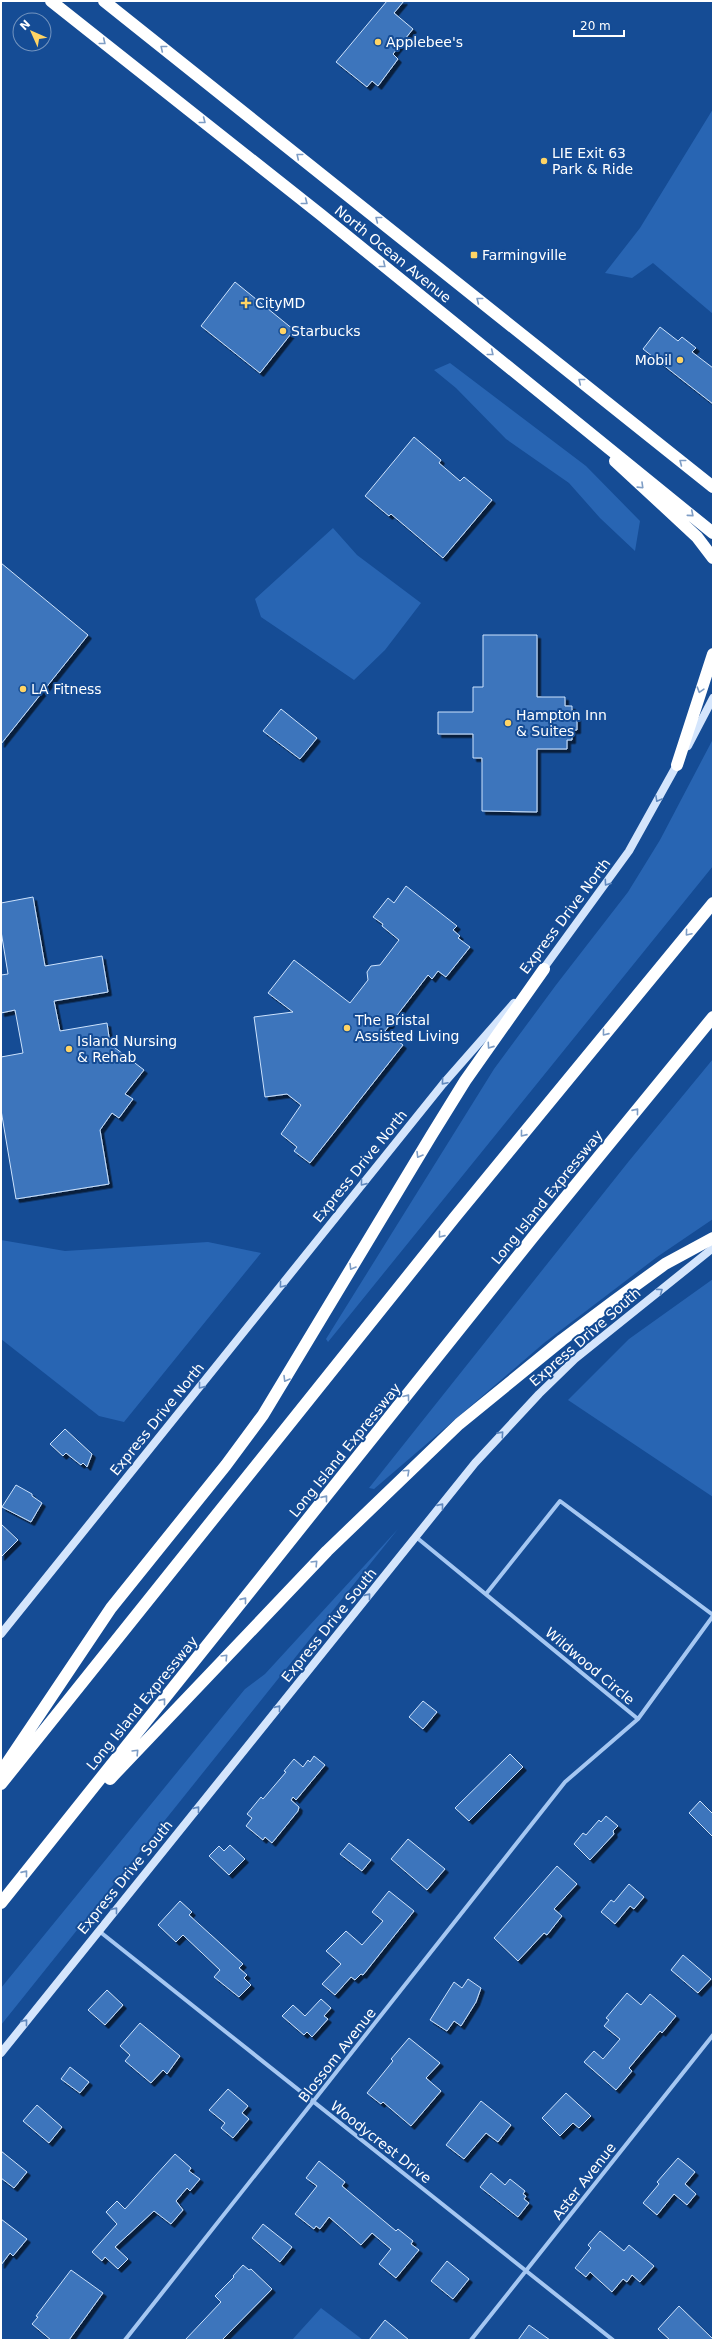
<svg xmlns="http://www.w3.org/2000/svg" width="714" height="2341" viewBox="0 0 714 2341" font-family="'DejaVu Sans',sans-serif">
	<defs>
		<filter id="shadow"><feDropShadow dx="3.5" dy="3.5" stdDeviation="0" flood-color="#0009"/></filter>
	</defs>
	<rect width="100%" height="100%" fill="#154c95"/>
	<path fill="#2865b3" d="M 713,109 L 713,314 L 653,263 L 632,278 L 605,273 L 640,228 Z
		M 450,363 L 586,466 L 640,521 L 635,551 L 600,518 L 569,483 L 506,439 L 456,388 L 434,370 Z
		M 333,528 L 357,555 L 421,603 L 385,650 L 354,680 L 261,617 L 255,599 Z
		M 713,739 L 713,866 L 328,1342 L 326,1339 L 494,1069 L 556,985 L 628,892 L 660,840 Z
		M 713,1059 L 713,1219 L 657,1257 L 544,1343 L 374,1489 L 369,1488 L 629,1161 Z
		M 1,1240 L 65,1251 L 208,1242 L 261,1253 L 124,1422 L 99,1416 L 1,1339 Z
		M 713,1279 L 713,1497 L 568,1400 L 629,1339 Z
		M 398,1529 L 1,2025 L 1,1988 L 245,1689 L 265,1674 Z
		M 321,2308 L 363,2340 L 292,2340 Z"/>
	<path fill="#3d75bc" stroke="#cce2fc" filter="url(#shadow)" d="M 387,1 L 404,1 L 394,13 L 413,29 L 393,54 L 398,59 L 378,86 L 372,81 L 367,87 L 336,62 Z
		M 235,282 L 294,330 L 260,373 L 201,326 Z
		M 660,327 L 678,341 L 682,337 L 696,348 L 692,352 L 713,368 L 713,404 L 643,349 Z
		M 414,437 L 441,460 L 439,463 L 460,481 L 464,477 L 492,500 L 443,558 L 391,514 L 389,516 L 365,496 Z
		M 1,563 L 88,635 L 1,744 Z
		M 483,635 L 537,635 L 537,697 L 565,697 L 565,706 L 572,706 L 572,717 L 577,717 L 577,730 L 572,730 L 572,740 L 567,740 L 567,749 L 537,749 L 537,812 L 482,811 L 482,758 L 473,758 L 473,734 L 438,734 L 438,712 L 473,712 L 473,687 L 483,687 Z
		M 281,709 L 317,738 L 300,759 L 263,731 Z
		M 406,886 L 457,926 L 453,930 L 460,936 L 458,938 L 470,947 L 446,977 L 438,971 L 432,979 L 428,975 L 385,1031 L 403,1045 L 310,1163 L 294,1151 L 297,1147 L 281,1134 L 301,1105 L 287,1094 L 265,1097 L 254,1017 L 293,1012 L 268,993 L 294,960 L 350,1003 L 368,980 L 367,972 L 371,966 L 380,965 L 399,940 L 382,926 L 383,924 L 373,917 L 388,898 L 394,903 Z
		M 33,897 L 45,966 L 102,956 L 108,992 L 54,1001 L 60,1031 L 107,1023 L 110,1044 L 144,1070 L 125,1094 L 133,1099 L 119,1118 L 112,1113 L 100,1130 L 109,1184 L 16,1199 L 1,1110 L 1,1057 L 23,1053 L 15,1010 L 1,1013 L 1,975 L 8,974 L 1,931 L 1,903 Z
		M 65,1429 L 92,1454 L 87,1467 L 83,1463 L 81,1465 L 66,1453 L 63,1456 L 50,1444 Z
		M 16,1485 L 32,1494 L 32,1496 L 42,1503 L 31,1522 L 2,1507 Z
		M 1,1524 L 18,1540 L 1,1557 Z
		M 423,1701 L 437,1712 L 423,1729 L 409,1717 Z
		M 510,1754 L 523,1767 L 469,1821 L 455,1808 Z
		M 314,1756 L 325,1765 L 296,1800 L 293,1797 L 291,1800 L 299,1807 L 298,1811 L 272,1843 L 265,1837 L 263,1840 L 246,1826 L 252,1818 L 247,1814 L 261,1797 L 263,1799 L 286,1772 L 284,1771 L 294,1759 L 303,1767 L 308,1760 L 310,1762 Z
		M 700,1801 L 713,1814 L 713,1837 L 689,1813 Z
		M 606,1816 L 618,1826 L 613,1831 L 614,1834 L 590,1860 L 574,1844 L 583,1833 L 586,1835 L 599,1820 L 601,1822 Z
		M 408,1839 L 445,1869 L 427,1890 L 391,1859 Z
		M 349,1843 L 371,1860 L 362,1871 L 340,1854 Z
		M 230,1845 L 245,1859 L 229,1875 L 209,1856 L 219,1846 L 224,1851 Z
		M 557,1866 L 577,1884 L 554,1909 L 562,1916 L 547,1935 L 544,1933 L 518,1961 L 494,1938 Z
		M 629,1884 L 644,1897 L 634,1909 L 630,1906 L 615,1924 L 601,1912 L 611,1900 L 614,1902 Z
		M 389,1891 L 414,1911 L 363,1975 L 361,1974 L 355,1980 L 351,1977 L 335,1995 L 322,1984 L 341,1964 L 326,1951 L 346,1931 L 362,1945 L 383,1921 L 372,1912 Z
		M 180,1901 L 192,1912 L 189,1915 L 243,1964 L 239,1968 L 247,1975 L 244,1978 L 251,1985 L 239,1997 L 214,1977 L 220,1970 L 183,1935 L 176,1942 L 158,1925 Z
		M 683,1955 L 711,1979 L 698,1993 L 671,1970 Z
		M 468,1979 L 481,1988 L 476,2002 L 461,2026 L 454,2021 L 447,2031 L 430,2020 L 454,1982 L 462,1988 Z
		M 107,1990 L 123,2005 L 105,2025 L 88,2010 Z
		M 627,1993 L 641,2005 L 650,1994 L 676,2016 L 662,2033 L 660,2031 L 629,2068 L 632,2071 L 616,2090 L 584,2062 L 594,2051 L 603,2059 L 620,2039 L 604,2026 L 609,2020 L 606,2018 Z
		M 321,1999 L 331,2008 L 324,2016 L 328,2019 L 312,2037 L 307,2032 L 304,2035 L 282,2016 L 293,2005 L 305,2016 Z
		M 140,2023 L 180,2056 L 167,2074 L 163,2070 L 151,2083 L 125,2061 L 130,2055 L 120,2046 Z
		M 409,2038 L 440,2063 L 426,2078 L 441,2091 L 411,2126 L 383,2102 L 381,2104 L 367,2093 L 393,2061 L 391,2059 Z
		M 70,2067 L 89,2082 L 80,2093 L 61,2079 Z
		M 228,2089 L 248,2106 L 242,2113 L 249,2119 L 233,2138 L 221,2128 L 225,2123 L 209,2110 Z
		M 566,2093 L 591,2116 L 579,2128 L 573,2123 L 560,2136 L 542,2118 Z
		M 481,2101 L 511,2125 L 498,2142 L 486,2133 L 464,2159 L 446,2145 Z
		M 37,2105 L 62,2127 L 49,2143 L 23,2121 Z
		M 1,2151 L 27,2172 L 14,2188 L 1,2178 Z
		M 175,2154 L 191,2168 L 189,2171 L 200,2179 L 190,2191 L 187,2188 L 176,2201 L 183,2210 L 171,2224 L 154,2211 L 115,2247 L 128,2259 L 118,2269 L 105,2257 L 102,2261 L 92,2252 L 117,2224 L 106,2212 L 117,2201 L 125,2209 Z
		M 678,2158 L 695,2172 L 685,2184 L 696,2194 L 687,2205 L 674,2194 L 657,2215 L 643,2203 L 659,2184 L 657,2182 Z
		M 319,2161 L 345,2182 L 342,2186 L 396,2231 L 398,2229 L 413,2241 L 411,2244 L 419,2250 L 396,2278 L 379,2264 L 391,2249 L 372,2233 L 361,2245 L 329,2217 L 320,2229 L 316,2226 L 314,2229 L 295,2214 L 317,2186 L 306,2178 Z
		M 491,2173 L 505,2185 L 510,2179 L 525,2191 L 523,2194 L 526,2196 L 524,2199 L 529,2203 L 518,2217 L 480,2187 Z
		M 1,2219 L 27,2239 L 13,2256 L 10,2253 L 1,2265 Z
		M 263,2224 L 292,2247 L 280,2262 L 252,2238 Z
		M 600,2231 L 624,2251 L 629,2245 L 654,2266 L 640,2282 L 632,2275 L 627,2282 L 623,2279 L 612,2292 L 590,2272 L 586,2277 L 575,2268 L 591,2248 L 588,2245 Z
		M 447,2261 L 469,2279 L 453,2299 L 431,2281 Z
		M 243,2265 L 249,2270 L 251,2269 L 272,2289 L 222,2340 L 185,2340 L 221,2302 L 215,2296 L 234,2277 L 233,2276 Z
		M 71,2270 L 103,2293 L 69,2340 L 51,2340 L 32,2324 L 38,2317 L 36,2316 Z
		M 679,2306 L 713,2339 L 713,2340 L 670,2340 L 658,2329 Z
		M 385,2320 L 409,2340 L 369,2340 Z
		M 529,2325 L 550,2340 L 518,2340 Z"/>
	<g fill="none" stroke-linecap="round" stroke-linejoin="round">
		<path stroke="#a5c7f2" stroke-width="4" d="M 416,1537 L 638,1719 L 713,1616
			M 486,1594 L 560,1501 L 713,1615
			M 99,1931 L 613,2340
			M 125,2340 L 565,1782 L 638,1719
			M 471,2340 L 713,2035"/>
		<path stroke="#d4e5fc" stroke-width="8" d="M 688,746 L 713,698
			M 541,972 L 629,851 L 679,761
			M 1,1634 L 443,1084 L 514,1003
			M 1,2053 L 475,1463 L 539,1394 L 575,1359 L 713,1248"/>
		<path stroke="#fff" stroke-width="12" d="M 51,1 L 320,214 L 713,533
			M 104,1 L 713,487
			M 615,461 L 697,537 L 713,558
			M 677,765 L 713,654
			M 1,1772 L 111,1608 L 226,1465 L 263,1415 L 431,1136 L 465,1081 L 544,969
			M 110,1779 L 327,1551 L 459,1424 L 562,1340 L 614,1301 L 665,1264 L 713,1238
			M 1,1784 L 455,1217 L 713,903
			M 1,1903 L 533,1237 L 713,1017"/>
	</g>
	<defs><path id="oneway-chevron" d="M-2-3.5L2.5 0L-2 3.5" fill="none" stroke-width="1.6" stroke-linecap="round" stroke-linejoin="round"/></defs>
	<g stroke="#7e9dc5">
		<use href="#oneway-chevron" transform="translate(103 42) rotate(39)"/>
		<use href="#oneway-chevron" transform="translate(163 48) rotate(-141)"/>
		<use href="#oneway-chevron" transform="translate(203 121) rotate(38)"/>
		<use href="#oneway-chevron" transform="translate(299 156) rotate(-141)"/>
		<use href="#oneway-chevron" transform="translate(305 202) rotate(38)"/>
		<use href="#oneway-chevron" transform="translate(378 219) rotate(-142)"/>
		<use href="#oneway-chevron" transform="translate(383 265) rotate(39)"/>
		<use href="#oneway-chevron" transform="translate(479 300) rotate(-142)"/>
		<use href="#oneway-chevron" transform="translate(491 353) rotate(39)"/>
		<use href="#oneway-chevron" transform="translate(581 381) rotate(-141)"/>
		<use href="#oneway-chevron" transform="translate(682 462) rotate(-142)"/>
		<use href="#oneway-chevron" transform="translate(641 486) rotate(44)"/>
		<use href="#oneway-chevron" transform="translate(691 514) rotate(40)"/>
		<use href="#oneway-chevron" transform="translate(700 690) rotate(107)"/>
		<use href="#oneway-chevron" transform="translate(688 933) rotate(130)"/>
		<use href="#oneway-chevron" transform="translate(605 1033) rotate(129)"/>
		<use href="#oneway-chevron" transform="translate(490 1046) rotate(125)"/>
		<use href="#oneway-chevron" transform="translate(636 1111) rotate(-51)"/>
		<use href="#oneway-chevron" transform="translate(523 1134) rotate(129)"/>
		<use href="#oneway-chevron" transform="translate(419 1155) rotate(121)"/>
		<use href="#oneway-chevron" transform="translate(441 1235) rotate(129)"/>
		<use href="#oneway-chevron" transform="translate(352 1267) rotate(121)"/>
		<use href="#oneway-chevron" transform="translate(286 1379) rotate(121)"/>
		<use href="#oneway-chevron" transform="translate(407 1397) rotate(-52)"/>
		<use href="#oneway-chevron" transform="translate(407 1472) rotate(-43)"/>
		<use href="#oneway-chevron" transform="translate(325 1498) rotate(-51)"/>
		<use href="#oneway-chevron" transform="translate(315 1563) rotate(-46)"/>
		<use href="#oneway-chevron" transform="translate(244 1600) rotate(-51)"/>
		<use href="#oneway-chevron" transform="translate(225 1657) rotate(-46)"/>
		<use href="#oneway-chevron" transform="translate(163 1701) rotate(-51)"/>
		<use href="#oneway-chevron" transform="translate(136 1752) rotate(-46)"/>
		<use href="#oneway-chevron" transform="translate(25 1873) rotate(-51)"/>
	</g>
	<g stroke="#6189be">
		<use href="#oneway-chevron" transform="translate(658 799) rotate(119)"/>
		<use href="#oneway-chevron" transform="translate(607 883) rotate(125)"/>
		<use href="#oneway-chevron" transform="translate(444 1082) rotate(131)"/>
		<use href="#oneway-chevron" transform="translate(363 1183) rotate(129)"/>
		<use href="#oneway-chevron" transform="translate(282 1285) rotate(129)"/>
		<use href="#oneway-chevron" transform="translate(660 1291) rotate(-36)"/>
		<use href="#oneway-chevron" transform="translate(201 1386) rotate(129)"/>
		<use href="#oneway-chevron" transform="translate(501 1434) rotate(-48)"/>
		<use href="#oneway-chevron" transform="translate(441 1506) rotate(-51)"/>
		<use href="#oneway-chevron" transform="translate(368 1596) rotate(-51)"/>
		<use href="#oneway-chevron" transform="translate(278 1708) rotate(-51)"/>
		<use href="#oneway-chevron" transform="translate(197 1809) rotate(-51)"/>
		<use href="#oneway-chevron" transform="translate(115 1910) rotate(-51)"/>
		<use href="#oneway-chevron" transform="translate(25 2022) rotate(-51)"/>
	</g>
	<g fill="#ffd465" stroke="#154c95" stroke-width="1.5">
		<circle cx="378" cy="42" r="4"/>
		<circle cx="544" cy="161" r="4"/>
		<rect x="470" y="251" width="8" height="8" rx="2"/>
		<path d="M244 297h4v4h4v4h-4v4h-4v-4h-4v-4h4z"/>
		<circle cx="283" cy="331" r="4"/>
		<circle cx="680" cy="360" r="4"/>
		<circle cx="23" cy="689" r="4"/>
		<circle cx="508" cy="723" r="4"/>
		<circle cx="347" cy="1028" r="4"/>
		<circle cx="69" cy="1049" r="4"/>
	</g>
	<g text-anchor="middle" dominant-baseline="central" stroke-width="4" stroke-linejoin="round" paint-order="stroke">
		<g font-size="14" fill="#fff" stroke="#154c95" text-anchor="start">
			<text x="386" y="42">Applebee's</text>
			<text x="552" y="153">LIE Exit 63<tspan x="552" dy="16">Park &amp; Ride</tspan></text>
			<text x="482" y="255">Farmingville</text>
			<text x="255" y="303">CityMD</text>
			<text x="291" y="331">Starbucks</text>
			<text x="672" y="360" text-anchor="end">Mobil</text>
			<text x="31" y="689">LA Fitness</text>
			<text x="516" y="715">Hampton Inn<tspan x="516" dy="16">&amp; Suites</tspan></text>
			<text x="355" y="1020">The Bristal<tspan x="355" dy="16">Assisted Living</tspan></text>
			<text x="77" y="1041">Island Nursing<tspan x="77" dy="16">&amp; Rehab</tspan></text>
		</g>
		<g font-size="14" fill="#fff" stroke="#154c95">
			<text transform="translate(393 254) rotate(39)">North Ocean Avenue</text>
			<text transform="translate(565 916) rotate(-53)">Express Drive North</text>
			<text transform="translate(360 1166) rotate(-51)">Express Drive North</text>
			<text transform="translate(547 1197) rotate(-51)">Long Island Expressway</text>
			<text transform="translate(585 1337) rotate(-41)">Express Drive South</text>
			<text transform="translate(157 1419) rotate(-51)">Express Drive North</text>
			<text transform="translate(345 1450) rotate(-51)">Long Island Expressway</text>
			<text transform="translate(329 1625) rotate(-51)">Express Drive South</text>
			<text transform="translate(590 1666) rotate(40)">Wildwood Circle</text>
			<text transform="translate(142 1703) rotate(-51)">Long Island Expressway</text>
			<text transform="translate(125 1877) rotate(-51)">Express Drive South</text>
			<text transform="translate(337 2055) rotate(-52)">Blossom Avenue</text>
			<text transform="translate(381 2142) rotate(38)">Woodycrest Drive</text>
			<text transform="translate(584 2181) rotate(-52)">Aster Avenue</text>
		</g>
	</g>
	<rect width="714" height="2341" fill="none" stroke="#ffffff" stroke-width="4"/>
	<g transform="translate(32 32) rotate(315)"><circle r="19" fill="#154c95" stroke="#7394bf"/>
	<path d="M0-3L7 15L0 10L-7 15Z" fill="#ffd465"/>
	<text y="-6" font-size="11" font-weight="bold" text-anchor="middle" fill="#ffffff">N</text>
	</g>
	<path d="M574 30v6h50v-6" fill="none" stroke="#ffffff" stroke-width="2"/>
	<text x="580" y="30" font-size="12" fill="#ffffff" stroke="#154c95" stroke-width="3" paint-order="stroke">20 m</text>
</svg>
